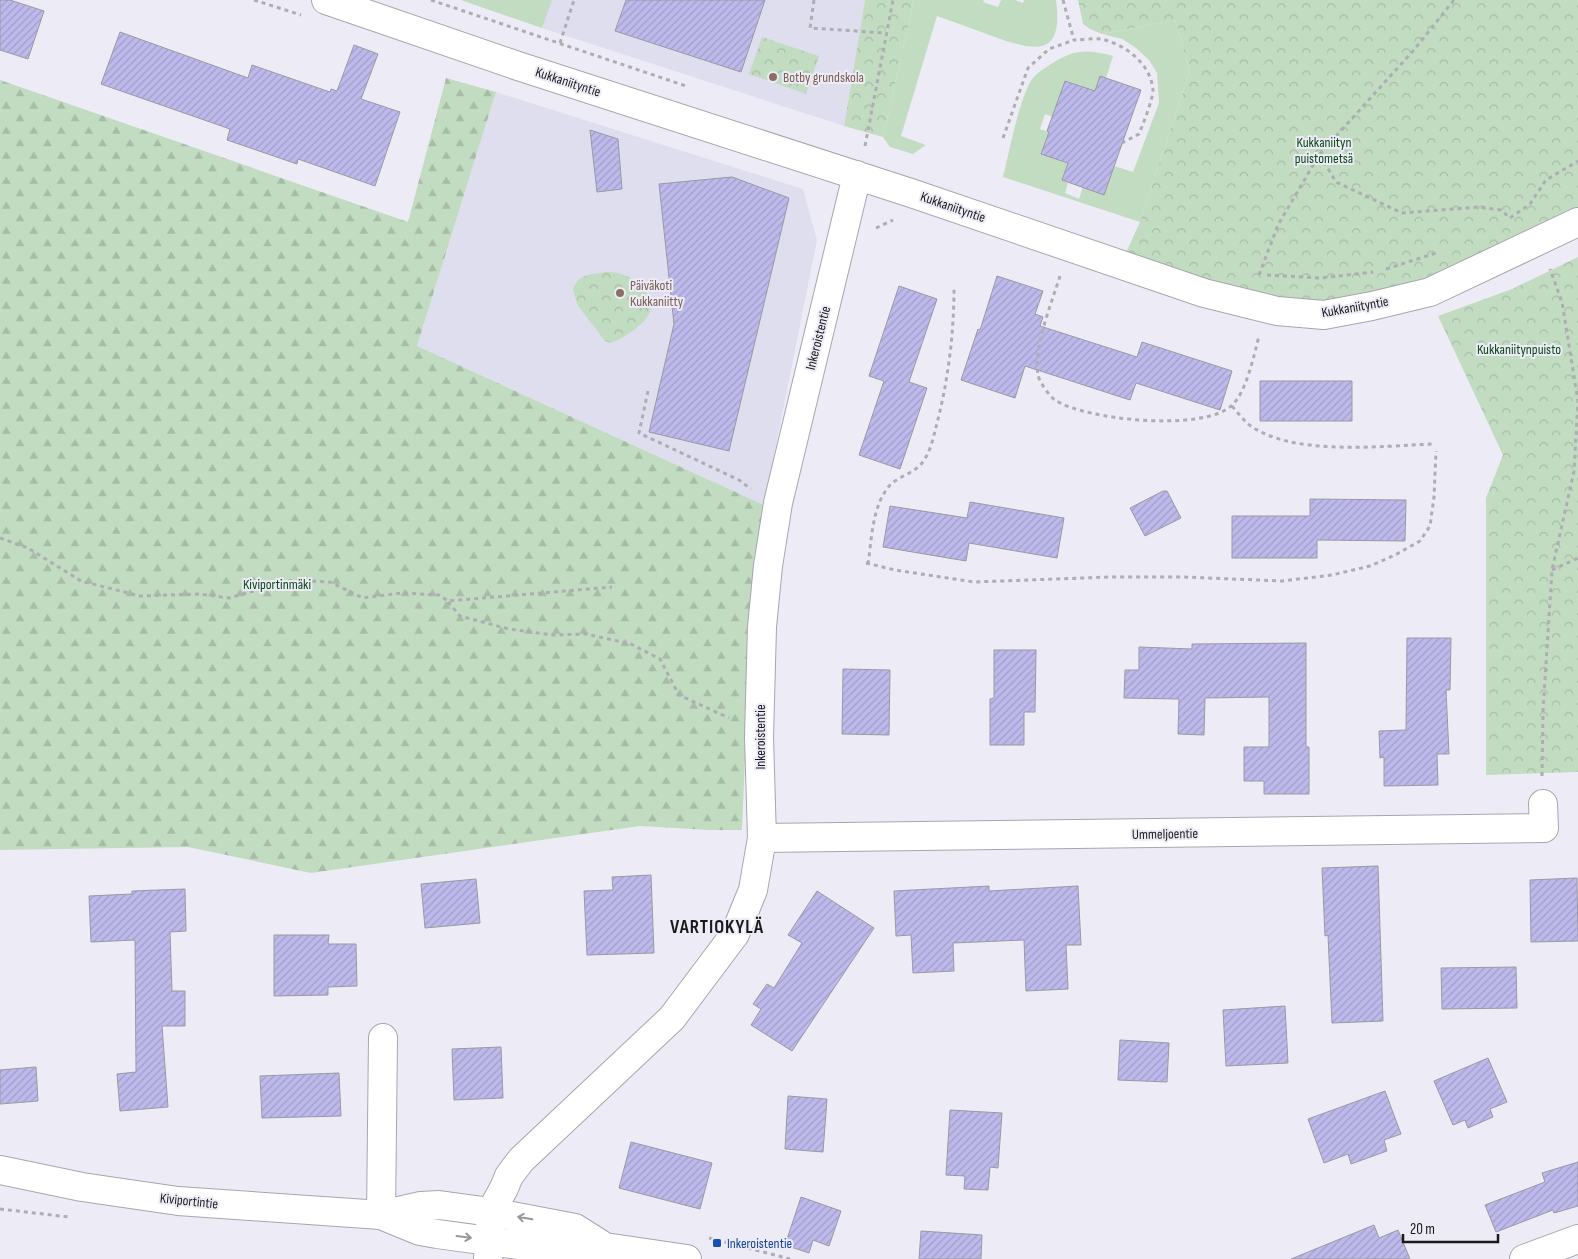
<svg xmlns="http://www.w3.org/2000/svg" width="1578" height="1259" viewBox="0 0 1578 1259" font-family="'Sofia Sans Condensed',sans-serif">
	<defs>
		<pattern id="forest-firs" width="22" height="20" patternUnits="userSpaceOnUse" patternTransform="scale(1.25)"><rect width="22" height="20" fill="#c2dcc2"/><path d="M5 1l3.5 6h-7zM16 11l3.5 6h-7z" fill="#a6bca6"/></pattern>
		<pattern id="park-crowns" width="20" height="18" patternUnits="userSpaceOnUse" patternTransform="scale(1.25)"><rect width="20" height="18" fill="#c2dcc2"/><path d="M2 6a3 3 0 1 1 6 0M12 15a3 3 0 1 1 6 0" fill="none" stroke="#a6bca6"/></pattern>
		<pattern id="building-hatch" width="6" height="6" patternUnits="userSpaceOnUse" patternTransform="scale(1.25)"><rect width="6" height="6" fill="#bdb9eb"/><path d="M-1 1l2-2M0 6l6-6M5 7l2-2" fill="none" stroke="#a29ec9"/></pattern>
	</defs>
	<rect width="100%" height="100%" fill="#edecf6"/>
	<path fill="#dfdeef" d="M 461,0 L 865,0 L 844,126 L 542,28 Z
		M 496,92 L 803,189 L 817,240 L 764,505 L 417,346 Z"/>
	<path fill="#c2dcc2" d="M 461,0 L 552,0 L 542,28 Z
		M 914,0 L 984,0 L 983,2 L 998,7 L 1001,0 L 1015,0 L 1023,3 L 1024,0 L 1056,0 C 1064,59 1034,51 992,36 C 974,29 956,23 937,16 L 901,136 L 926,145 L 913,154 L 890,147 L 883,137 Z
		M 1175,20 L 1190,71 L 1140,222 L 1003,177 C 1009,154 1020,94 1033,78 C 1038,72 1045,68 1051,64 C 1074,49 1087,49 1113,56 L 1106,78 L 1100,76 L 1095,91 L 1065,81 L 1053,117 L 1045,114 L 1040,129 L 1049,132 L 1042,153 L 1068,163 L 1062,180 L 1068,183 L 1065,193 L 1079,199 L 1083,187 L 1114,166 L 1133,172 L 1159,103 L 1157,73 L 1149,60 L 1136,48 L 1122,39 L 1102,34 Z"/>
	<path fill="url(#forest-firs)" d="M 446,78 L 496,92 L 417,346 L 764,505 L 750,642 L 742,830 L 709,830 L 640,826 L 311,873 L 188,847 L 0,850 L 0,80 L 408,222 Z"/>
	<path fill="url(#park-crowns)" d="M 865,0 L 914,0 L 883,137 L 844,126 Z
		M 1078,0 L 1578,0 L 1578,208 L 1426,283 L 1321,303 L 1273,302 L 1124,257 L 1140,222 L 1190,71 L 1175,20 L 1102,34 L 1090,29 L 1083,24 Z
		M 762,37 L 819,56 L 806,94 L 749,74 Z
		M 1578,257 L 1578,772 L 1486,775 L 1486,498 L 1503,455 L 1438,316 L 1512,289 Z
		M 606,272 C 610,272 614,272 618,273 C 633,276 656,294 650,312 C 646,324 622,339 611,343 L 605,341 L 578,306 L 573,290 C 577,274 592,274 606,272 Z"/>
	<path fill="url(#building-hatch)" stroke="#9a99a2" d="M 0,0 L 10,0 L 44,11 L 28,59 L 0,50 Z
		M 626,0 L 765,0 L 741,72 L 615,31 Z
		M 120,32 L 248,78 L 252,65 L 330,92 L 331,89 L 337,91 L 354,45 L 378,54 L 361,99 L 400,112 L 375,186 L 298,159 L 297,164 L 227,140 L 230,129 L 101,84 Z
		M 1100,76 L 1141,90 L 1104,195 L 1062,180 L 1068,163 L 1041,154 L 1049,132 L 1047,131 L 1065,81 L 1095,91 Z
		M 590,130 L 618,139 L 622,189 L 597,192 Z
		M 732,177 L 789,198 L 729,451 L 649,432 L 674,324 L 659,184 Z
		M 997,276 L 1043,291 L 1035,314 L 1043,317 L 1040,326 L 1137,357 L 1142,342 L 1232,371 L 1220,410 L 1136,383 L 1130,400 L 1025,366 L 1015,398 L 961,380 L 978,329 L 980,330 Z
		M 899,286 L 937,299 L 909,382 L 927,388 L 900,469 L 859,455 L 884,381 L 869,376 Z
		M 1260,381 L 1352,381 L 1352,421 L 1260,421 Z
		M 1163,491 L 1167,491 L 1181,518 L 1145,536 L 1130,508 Z
		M 1310,499 L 1406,500 L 1405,541 L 1317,540 L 1317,558 L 1232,558 L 1232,516 L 1310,516 Z
		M 970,502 L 1064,518 L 1057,558 L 969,543 L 966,561 L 883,547 L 890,506 L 967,518 Z
		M 1407,638 L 1451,638 L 1450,690 L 1446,690 L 1449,754 L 1437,754 L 1438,785 L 1384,786 L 1384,757 L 1380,758 L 1379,731 L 1406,730 Z
		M 1306,643 L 1306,747 L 1309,747 L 1309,794 L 1264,794 L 1264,781 L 1244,781 L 1244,747 L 1269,747 L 1269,697 L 1205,698 L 1204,735 L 1178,734 L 1179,699 L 1124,698 L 1125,670 L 1139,670 L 1139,647 L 1192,649 L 1192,644 Z
		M 994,650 L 1036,650 L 1035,712 L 1024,712 L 1024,745 L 990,745 L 990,699 L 994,698 Z
		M 843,669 L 890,670 L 889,735 L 842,734 Z
		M 1378,866 L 1383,1021 L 1332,1023 L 1328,935 L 1325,936 L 1322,868 Z
		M 651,875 L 654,953 L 587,955 L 584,891 L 613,890 L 612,877 Z
		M 1577,878 L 1578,941 L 1531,942 L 1530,880 Z
		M 476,879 L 480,923 L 425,928 L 421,884 Z
		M 989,886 L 989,891 L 1078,886 L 1081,945 L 1066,945 L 1068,989 L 1026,991 L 1024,940 L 953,943 L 954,971 L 913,973 L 911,935 L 896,936 L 894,891 Z
		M 185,889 L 186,931 L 170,932 L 172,991 L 185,991 L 185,1026 L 162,1026 L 168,1107 L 120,1111 L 117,1074 L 136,1072 L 135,940 L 91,942 L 89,896 L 132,894 L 132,891 Z
		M 817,891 L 874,928 L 792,1051 L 751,1025 L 761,1009 L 753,1004 L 767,984 L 774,988 L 802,943 L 788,935 Z
		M 274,935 L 329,935 L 328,944 L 356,944 L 357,986 L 328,987 L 328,995 L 274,996 Z
		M 1516,967 L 1517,1008 L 1442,1009 L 1441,968 Z
		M 1285,1006 L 1288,1063 L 1226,1066 L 1223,1010 Z
		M 1120,1040 L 1169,1043 L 1167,1082 L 1118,1080 Z
		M 501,1047 L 503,1098 L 454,1100 L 452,1049 Z
		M 1488,1058 L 1507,1102 L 1490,1109 L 1493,1117 L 1468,1128 L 1465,1120 L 1453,1125 L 1434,1081 Z
		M 36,1067 L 38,1101 L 0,1104 L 0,1070 Z
		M 339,1073 L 341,1116 L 262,1118 L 260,1076 Z
		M 1385,1091 L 1401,1134 L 1384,1140 L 1387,1151 L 1351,1164 L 1348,1154 L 1324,1163 L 1308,1119 Z
		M 788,1096 L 827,1099 L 823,1152 L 785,1149 Z
		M 950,1110 L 1002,1113 L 998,1168 L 990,1167 L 988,1190 L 964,1189 L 965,1176 L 946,1175 Z
		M 631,1142 L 712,1163 L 700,1209 L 619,1188 Z
		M 1578,1162 L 1578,1206 L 1554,1213 L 1553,1210 L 1496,1232 L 1485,1205 L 1545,1182 L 1542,1173 Z
		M 801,1197 L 841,1211 L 829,1246 L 813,1240 L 809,1253 L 785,1245 Z
		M 1374,1225 L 1379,1238 L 1398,1230 L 1410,1259 L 1291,1259 Z
		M 921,1231 L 982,1235 L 981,1259 L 919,1259 Z"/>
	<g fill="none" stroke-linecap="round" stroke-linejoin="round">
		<defs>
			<path id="street" d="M 326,0 L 518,66 L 911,193 L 1204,293 L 1277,311 L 1324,315 L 1372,306 L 1430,292 L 1578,222
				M 762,838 L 1544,828 L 1543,804
				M 381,1215 L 383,1038
				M 488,1259 L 491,1212 L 504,1188 L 509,1176 L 521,1160 L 672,1018 L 735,934 L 753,890 L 762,838 L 759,737 L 762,627 L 768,566 L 778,503 L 857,175
				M 1524,1259 L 1578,1239"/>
			<path id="secondary" d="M 0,1170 L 82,1187 L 178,1201 L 381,1215 L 421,1206 L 439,1205 L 491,1212 L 575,1228 L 605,1247
				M 381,1215 L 420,1231 L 437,1234 L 571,1252 L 605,1247 L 687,1259"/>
		</defs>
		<use href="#street" stroke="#a7a6af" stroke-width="30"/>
		<use href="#secondary" stroke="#a7a6af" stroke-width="30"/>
		<path stroke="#adadb4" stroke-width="3" stroke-dasharray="4 4" stroke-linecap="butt" d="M 254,0 L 301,15
			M 431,0 L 686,86
			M 814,0 L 810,28 L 886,33
			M 1063,0 L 1074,40 C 1082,40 1093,38 1101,39 C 1125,44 1151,64 1153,90 C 1153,99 1143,124 1139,134 L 1122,143
			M 560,43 L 574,0
			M 1003,138 L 1028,68 L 1049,49 L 1074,40
			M 865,146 L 893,0
			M 1320,155 L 1336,182 L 1402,213 L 1479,207 L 1501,210 L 1510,218 L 1530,204 L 1546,180 L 1578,161
			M 876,228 L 893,220
			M 1386,269 L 1439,252
			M 1259,275 L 1278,225 L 1319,155 L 1413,51 L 1454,0
			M 1267,275 L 1321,278 L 1373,272
			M 1060,276 C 1052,302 1033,348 1038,375 C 1039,381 1049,396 1055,400 C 1085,420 1202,432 1231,406 C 1246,394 1254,355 1259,336
			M 648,391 L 639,433 L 739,480 L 751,489
			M 1232,406 C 1237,412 1242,418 1247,423 C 1288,457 1382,446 1432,444
			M 0,538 L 28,548 L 81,581 L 140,596 L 199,594 L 229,598 L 293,580 L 330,582 L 363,598 L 402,593 L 439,595 L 448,601 L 612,587
			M 866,563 L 895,570 L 974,582 L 1110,577 L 1184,577 L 1282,581 L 1332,575 L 1370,566 L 1395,555 L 1420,541 L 1430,526 L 1434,497 L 1436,451
			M 868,564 C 872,538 872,504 891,484 C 900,476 914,473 922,463 C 930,453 933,439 936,427 C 948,382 954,334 954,288
			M 1552,570 L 1578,558
			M 448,602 L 460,616 L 509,629 L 553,635 L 586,634 L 631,644 L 660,659 L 679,695 L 729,718
			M 1542,776 L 1543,711 L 1552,570 L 1574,471 L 1578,401 L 1562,302 L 1550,269
			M 0,1209 L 69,1217
			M 709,1238 L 790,1259"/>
		<use href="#street" stroke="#fff" stroke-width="28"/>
		<use href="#secondary" stroke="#fff" stroke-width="28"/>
	</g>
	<defs><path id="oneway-shaft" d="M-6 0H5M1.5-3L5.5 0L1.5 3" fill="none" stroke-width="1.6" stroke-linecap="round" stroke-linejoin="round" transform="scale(1.25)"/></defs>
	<g stroke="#989899">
		<use href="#oneway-shaft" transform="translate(525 1218) rotate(-170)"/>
		<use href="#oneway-shaft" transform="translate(464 1237) rotate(7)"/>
	</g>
	<g fill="#8d6e63" stroke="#edecf6" stroke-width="2">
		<circle cx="773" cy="77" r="5"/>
		<circle cx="620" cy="293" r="5"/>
	</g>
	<rect fill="#1a4fb4" stroke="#edecf6" stroke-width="2" x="712" y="1238" width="10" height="10" rx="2.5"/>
	<g text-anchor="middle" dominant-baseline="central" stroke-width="4" stroke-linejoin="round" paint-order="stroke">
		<g font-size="14" fill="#785e54" stroke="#edecf6" text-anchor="start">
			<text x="783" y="77">Botby grundskola</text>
			<text x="630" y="285">Päiväkoti<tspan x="630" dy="16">Kukkaniitty</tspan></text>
		</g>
		<g font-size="14" fill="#1a1a1d" stroke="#edecf6">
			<text transform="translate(568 82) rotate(18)">Kukkaniityntie</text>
			<text transform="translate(953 207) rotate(19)">Kukkaniityntie</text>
			<text transform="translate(1355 307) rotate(-10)">Kukkaniityntie</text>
			<text transform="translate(818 338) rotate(-76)">Inkeroistentie</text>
			<text transform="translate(760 737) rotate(-90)">Inkeroistentie</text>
			<text transform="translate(1165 834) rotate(-1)">Ummeljoentie</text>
			<text transform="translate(189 1201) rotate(6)">Kiviportintie</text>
		</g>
		<g font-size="14" fill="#0a4817" stroke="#edecf6">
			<text x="1324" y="142">Kukkaniityn<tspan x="1324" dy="16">puistometsä</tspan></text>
			<text x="1519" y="349">Kukkaniitynpuisto</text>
			<text x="277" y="584">Kiviportinmäki</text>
		</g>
		<g font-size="14" fill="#164399" stroke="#edecf6" text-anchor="start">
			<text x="727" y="1243">Inkeroistentie</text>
		</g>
		<g font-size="19" font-weight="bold" letter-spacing="1" fill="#1a1a1d" stroke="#edecf6">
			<text x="717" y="927">VARTIOKYLÄ</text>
		</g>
	</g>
	<path d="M1403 1234v8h95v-8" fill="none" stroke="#1a1a1d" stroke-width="2.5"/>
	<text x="1410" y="1234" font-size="15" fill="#1a1a1d" stroke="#edecf6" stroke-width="4" paint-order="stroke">20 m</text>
</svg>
